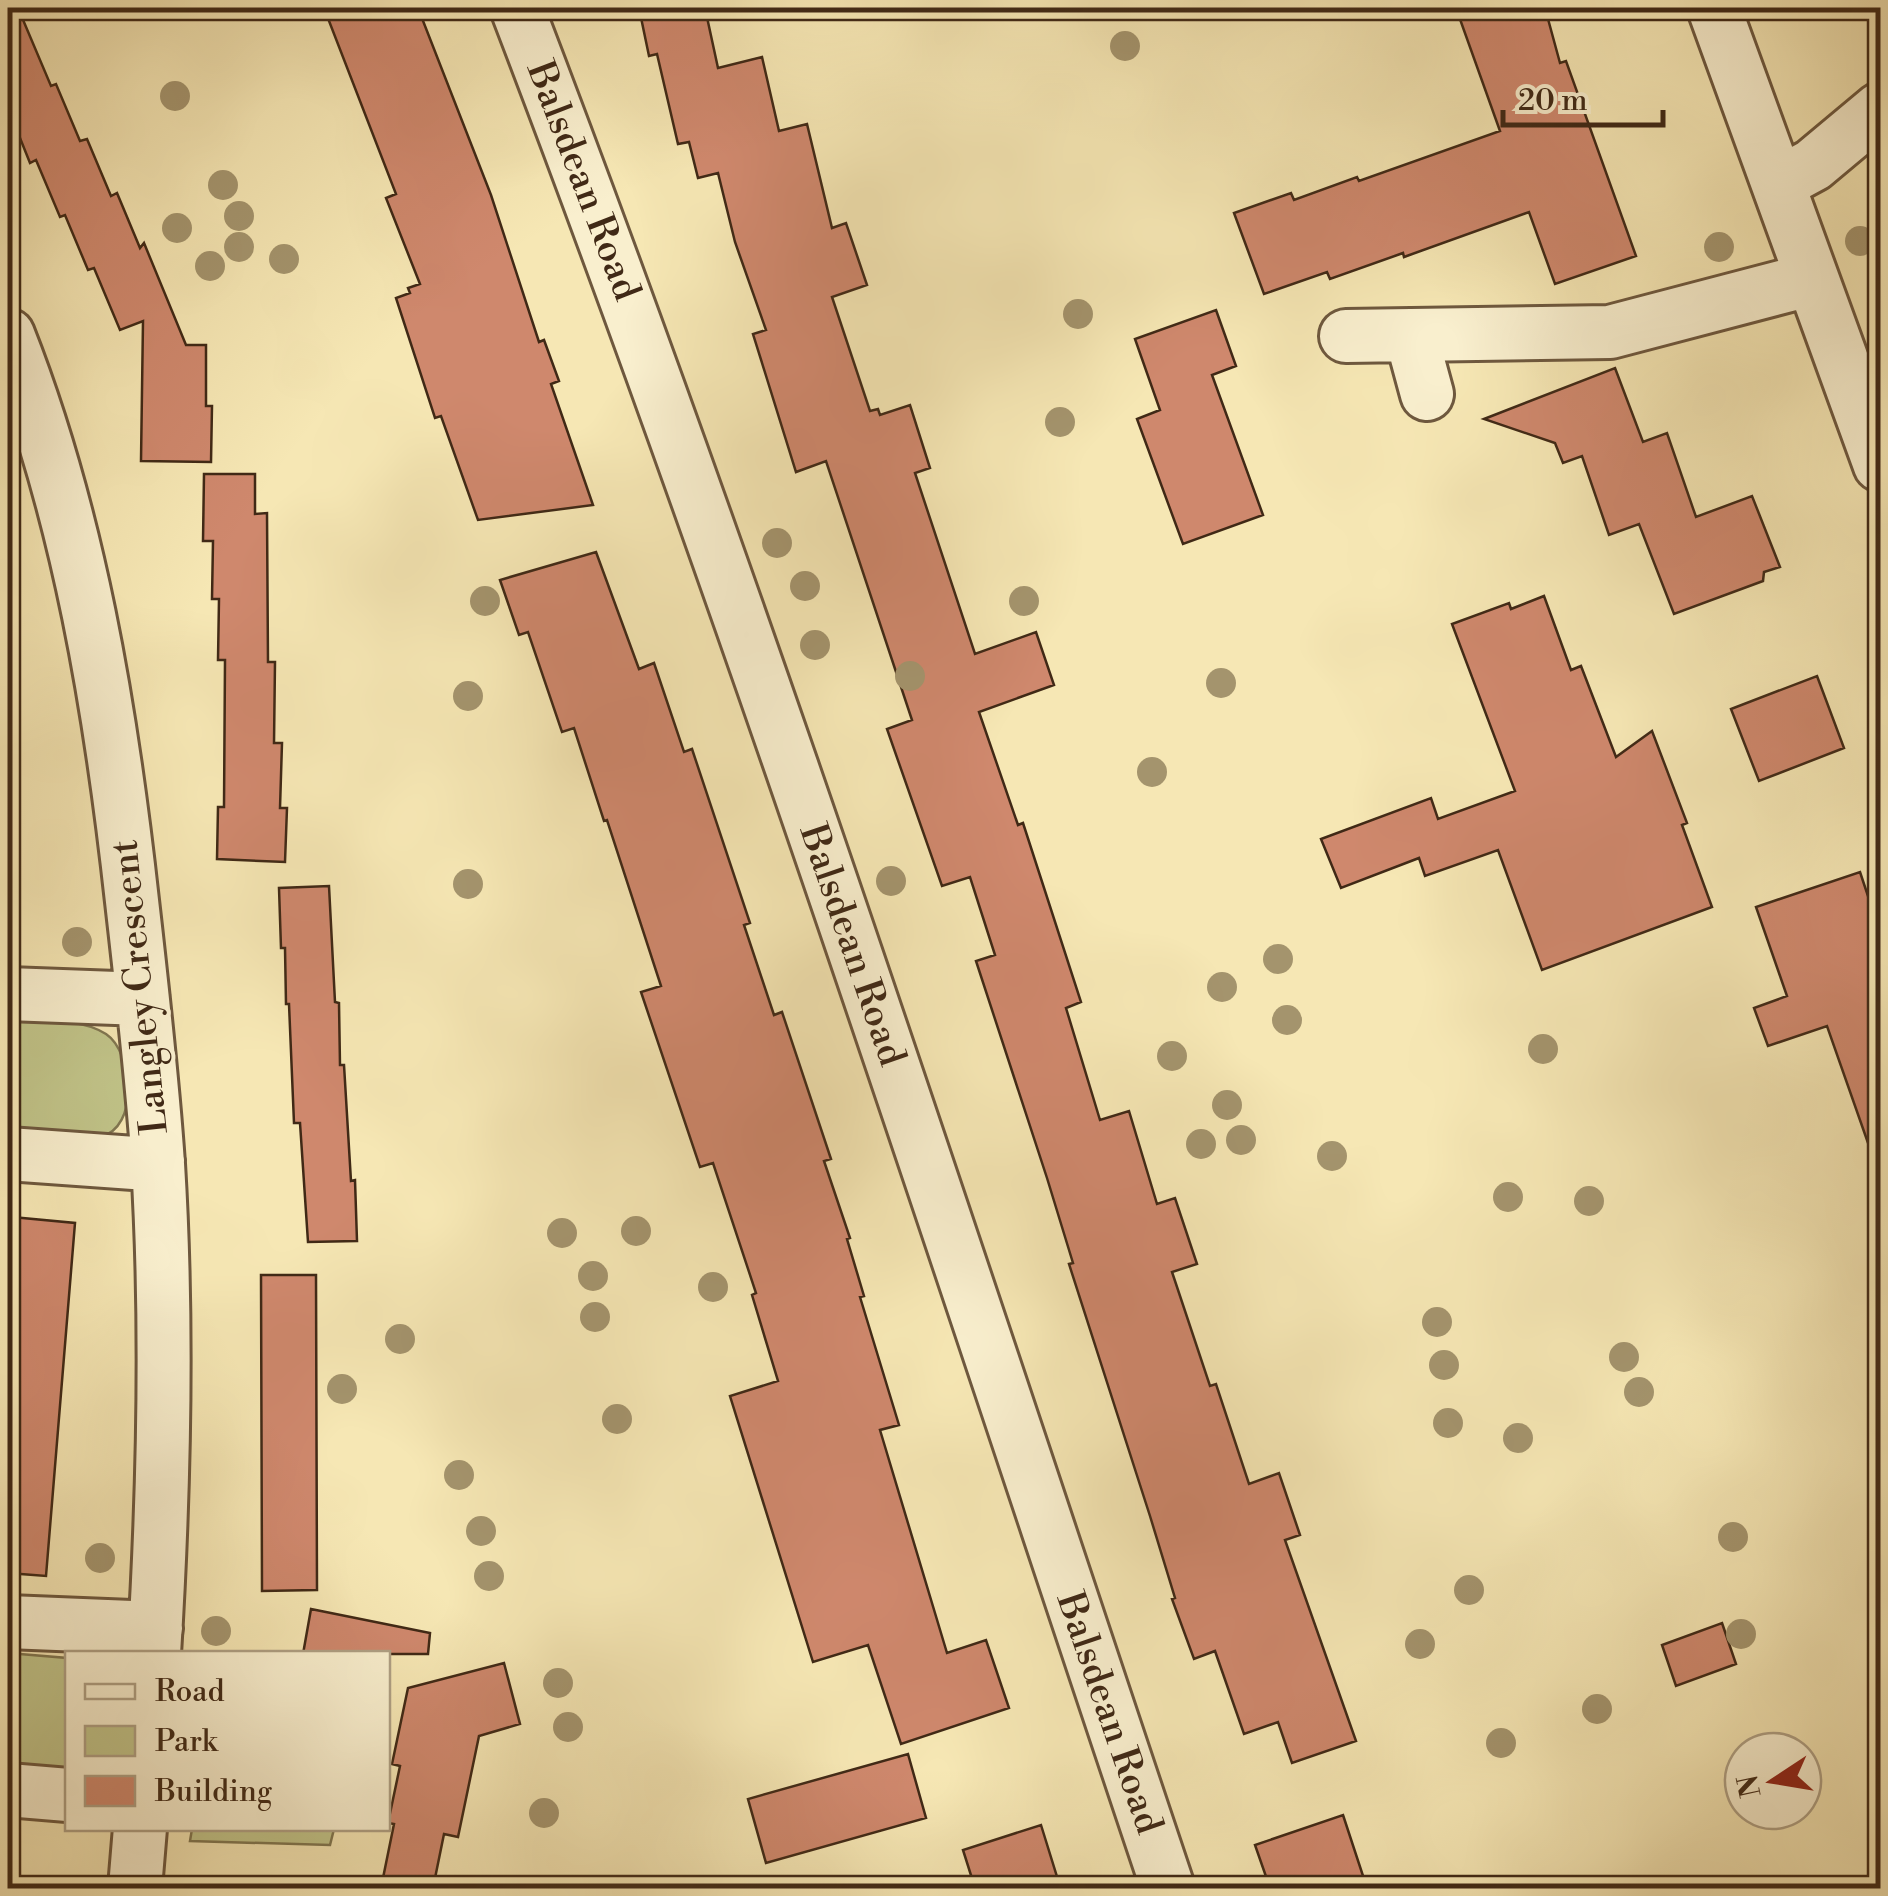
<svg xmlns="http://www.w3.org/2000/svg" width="1888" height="1896" viewBox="0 0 1888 1896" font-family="'Libre Bodoni',serif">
	<rect width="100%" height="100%" fill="#f6e7b4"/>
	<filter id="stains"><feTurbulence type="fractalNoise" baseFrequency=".002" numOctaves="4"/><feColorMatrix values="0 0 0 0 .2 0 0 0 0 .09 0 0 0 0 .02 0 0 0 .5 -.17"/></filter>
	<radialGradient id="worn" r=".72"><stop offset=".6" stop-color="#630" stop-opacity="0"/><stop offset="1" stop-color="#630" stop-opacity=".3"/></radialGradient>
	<path fill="#c1c489" stroke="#807650" stroke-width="2.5" d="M 8,1019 C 38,1021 79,1017 106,1034 C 133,1052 140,1128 100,1137 C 72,1143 37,1139 8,1140 Z
		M 8,1653 L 67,1658 L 67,1777 L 8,1775 Z
		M 192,1829 L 192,1828 L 334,1829 L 330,1845 L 190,1841 Z"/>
	<path fill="#cf886d" stroke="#402916" stroke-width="2.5" d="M 8,8 L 18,8 L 51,86 L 56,84 L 80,141 L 87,139 L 111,196 L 117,193 L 140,248 L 144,243 L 186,345 L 206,345 L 206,406 L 212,406 L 211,462 L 141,461 L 143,321 L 120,330 L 94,268 L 88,270 L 65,215 L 60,217 L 36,160 L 30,163 L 8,108 Z
		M 324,8 L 418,8 L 491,195 L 539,342 L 544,340 L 559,381 L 551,384 L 593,505 L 478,520 L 441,416 L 435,418 L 396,298 L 410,293 L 408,288 L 420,284 L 386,198 L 396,194 Z
		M 639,8 L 705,8 L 718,68 L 762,57 L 779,131 L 807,124 L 832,228 L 846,223 L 867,285 L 832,297 L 870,411 L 878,409 L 880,415 L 910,405 L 930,468 L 915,473 L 975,654 L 1036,632 L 1054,685 L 979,712 L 1018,825 L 1023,823 L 1081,1002 L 1066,1008 L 1100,1120 L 1129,1111 L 1157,1204 L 1175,1198 L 1197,1264 L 1172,1272 L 1210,1386 L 1216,1384 L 1249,1484 L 1279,1473 L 1300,1535 L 1285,1540 L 1356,1741 L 1292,1763 L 1278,1722 L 1244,1734 L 1215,1651 L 1194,1659 L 1172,1599 L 1175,1598 L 1150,1516 L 1069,1264 L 1073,1263 L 1047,1178 L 976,961 L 995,955 L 970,877 L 942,886 L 887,729 L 912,720 L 826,461 L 796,472 L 753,334 L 766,330 L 735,242 L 718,173 L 698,178 L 689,142 L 678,144 L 657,54 L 649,56 Z
		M 1456,8 L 1545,8 L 1560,63 L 1566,61 L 1636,256 L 1555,284 L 1529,212 L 1404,257 L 1403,253 L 1330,279 L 1327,272 L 1264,294 L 1234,213 L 1291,193 L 1294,200 L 1357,177 L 1359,181 L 1500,131 Z
		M 1216,310 L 1236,366 L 1212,375 L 1263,515 L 1183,544 L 1137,419 L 1160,410 L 1135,339 Z
		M 1615,368 L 1643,442 L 1667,433 L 1696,517 L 1752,496 L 1780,567 L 1764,572 L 1763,581 L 1674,614 L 1639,524 L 1609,535 L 1582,456 L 1563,463 L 1555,443 L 1484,419 Z
		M 204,474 L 255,474 L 255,514 L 267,513 L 268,662 L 275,662 L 274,743 L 282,743 L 280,808 L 287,808 L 285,862 L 217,859 L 218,807 L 224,807 L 225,660 L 218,660 L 219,599 L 212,599 L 213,541 L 203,541 Z
		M 596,552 L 639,669 L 654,663 L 684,752 L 692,749 L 750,923 L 744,925 L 774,1015 L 782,1012 L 831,1159 L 824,1161 L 850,1238 L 847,1239 L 864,1296 L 860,1297 L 899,1425 L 880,1430 L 947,1653 L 986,1640 L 1009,1708 L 901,1744 L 868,1645 L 813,1662 L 730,1396 L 778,1381 L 752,1295 L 756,1293 L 713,1163 L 700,1167 L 641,992 L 661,986 L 607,820 L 604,821 L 574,728 L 562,732 L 528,632 L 519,635 L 500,580 Z
		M 1544,596 L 1571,670 L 1581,666 L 1616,757 L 1652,731 L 1687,823 L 1682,825 L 1712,907 L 1542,970 L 1498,850 L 1425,876 L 1419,858 L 1341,888 L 1321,839 L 1431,798 L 1438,819 L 1515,791 L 1452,624 L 1509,603 L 1511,609 Z
		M 1817,676 L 1844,748 L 1759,781 L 1731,709 Z
		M 1860,872 L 1880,932 L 1880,1159 L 1874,1160 L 1827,1026 L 1768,1046 L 1754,1008 L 1787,996 L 1756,907 Z
		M 329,886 L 335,1002 L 339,1003 L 340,1065 L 344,1065 L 351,1181 L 355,1180 L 357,1241 L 308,1242 L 300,1123 L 294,1123 L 289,1004 L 286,1004 L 285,948 L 281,948 L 279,888 Z
		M 12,1217 L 75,1223 L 46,1576 L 8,1573 L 8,1276 Z
		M 261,1275 L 316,1275 L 317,1590 L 262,1591 Z
		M 311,1609 L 430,1633 L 428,1654 L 303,1654 Z
		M 1722,1623 L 1736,1664 L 1676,1686 L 1662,1645 Z
		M 504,1663 L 520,1724 L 479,1736 L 458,1837 L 444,1834 L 433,1888 L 408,1888 L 382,1883 L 394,1824 L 388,1823 L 400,1766 L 392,1764 L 408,1688 Z
		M 908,1754 L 926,1818 L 766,1863 L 748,1799 Z
		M 1343,1815 L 1367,1888 L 1270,1888 L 1255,1845 Z
		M 1041,1825 L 1058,1880 L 1032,1888 L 975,1888 L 963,1850 Z"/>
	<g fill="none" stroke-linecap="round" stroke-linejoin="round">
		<defs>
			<path id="minor" d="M 517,8 C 754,627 957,1259 1168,1888
				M 1714,8 L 1880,465
				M 1778,184 L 1813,165 L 1880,109
				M 8,335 C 79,515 111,710 132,901 C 142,988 152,1076 158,1164 C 168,1327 164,1490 154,1654
				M 1411,335 L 1427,394
				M 1346,336 L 1610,332 L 1812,279
				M 8,994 L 143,999
				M 8,1154 L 134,1163 L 158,1161
				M 8,1622 L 156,1628
				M 8,1790 L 68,1795
				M 135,1888 L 140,1828"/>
		</defs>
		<use href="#minor" stroke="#6e583e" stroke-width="58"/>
		<use href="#minor" stroke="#f9efce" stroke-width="52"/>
	</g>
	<g fill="#a4946d">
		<circle cx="1125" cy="46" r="15"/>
		<circle cx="175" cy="96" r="15"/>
		<circle cx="223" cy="185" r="15"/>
		<circle cx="239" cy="216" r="15"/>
		<circle cx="177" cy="228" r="15"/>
		<circle cx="1860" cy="241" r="15"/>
		<circle cx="239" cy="247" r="15"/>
		<circle cx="1719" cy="247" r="15"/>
		<circle cx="284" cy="259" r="15"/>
		<circle cx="210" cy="266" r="15"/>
		<circle cx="1078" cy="314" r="15"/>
		<circle cx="1060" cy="422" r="15"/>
		<circle cx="777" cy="543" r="15"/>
		<circle cx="805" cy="586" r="15"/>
		<circle cx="485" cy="601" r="15"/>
		<circle cx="1024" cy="601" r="15"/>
		<circle cx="815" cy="645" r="15"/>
		<circle cx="910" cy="676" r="15"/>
		<circle cx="1221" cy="683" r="15"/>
		<circle cx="468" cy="696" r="15"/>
		<circle cx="1152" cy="772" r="15"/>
		<circle cx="891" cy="881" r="15"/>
		<circle cx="468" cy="884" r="15"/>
		<circle cx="77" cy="942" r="15"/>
		<circle cx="1278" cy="959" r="15"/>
		<circle cx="1222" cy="987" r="15"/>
		<circle cx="1287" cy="1020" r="15"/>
		<circle cx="1543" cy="1049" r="15"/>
		<circle cx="1172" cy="1056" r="15"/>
		<circle cx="1227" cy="1105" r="15"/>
		<circle cx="1241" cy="1140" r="15"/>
		<circle cx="1201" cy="1144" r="15"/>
		<circle cx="1332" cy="1156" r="15"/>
		<circle cx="1508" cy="1197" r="15"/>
		<circle cx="1589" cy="1201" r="15"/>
		<circle cx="636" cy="1231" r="15"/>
		<circle cx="562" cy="1233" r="15"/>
		<circle cx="593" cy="1276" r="15"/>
		<circle cx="713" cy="1287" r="15"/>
		<circle cx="595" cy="1317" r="15"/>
		<circle cx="1437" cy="1322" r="15"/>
		<circle cx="400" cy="1339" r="15"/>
		<circle cx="1624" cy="1357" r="15"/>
		<circle cx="1444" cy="1365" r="15"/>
		<circle cx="342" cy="1389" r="15"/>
		<circle cx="1639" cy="1392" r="15"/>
		<circle cx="617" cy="1419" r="15"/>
		<circle cx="1448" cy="1423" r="15"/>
		<circle cx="1518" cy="1438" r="15"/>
		<circle cx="459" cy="1475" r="15"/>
		<circle cx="481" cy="1531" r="15"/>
		<circle cx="1733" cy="1537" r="15"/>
		<circle cx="100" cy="1558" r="15"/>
		<circle cx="489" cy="1576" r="15"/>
		<circle cx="1469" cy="1590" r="15"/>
		<circle cx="216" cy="1631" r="15"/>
		<circle cx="1741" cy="1634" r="15"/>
		<circle cx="1420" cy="1644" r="15"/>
		<circle cx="558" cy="1683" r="15"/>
		<circle cx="1597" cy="1709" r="15"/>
		<circle cx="568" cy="1727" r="15"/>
		<circle cx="1501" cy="1743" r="15"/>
		<circle cx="544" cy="1813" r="15"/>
	</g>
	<g text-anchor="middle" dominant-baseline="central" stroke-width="8" stroke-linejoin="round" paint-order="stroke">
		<g font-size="38" fill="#402916" stroke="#f9efce">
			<text transform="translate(583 181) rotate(69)">Balsdean Road</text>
			<text transform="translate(852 945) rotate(71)">Balsdean Road</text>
			<text transform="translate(140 987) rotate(-96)">Langley Crescent</text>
			<text transform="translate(1109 1713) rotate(71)">Balsdean Road</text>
		</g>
	</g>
	<rect width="1888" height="1896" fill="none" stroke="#f6e7b4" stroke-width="40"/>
	<rect x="10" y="10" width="1868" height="1876" fill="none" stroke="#402916" stroke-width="5"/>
	<rect x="20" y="20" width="1848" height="1856" fill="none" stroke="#402916" stroke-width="2.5"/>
	<rect x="65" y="1651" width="325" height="180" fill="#f9efce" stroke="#afa084" stroke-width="2.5"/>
	<rect x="85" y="1684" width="50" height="15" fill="#f9efce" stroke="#afa084" stroke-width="2.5"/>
	<text x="155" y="1701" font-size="30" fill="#402916">Road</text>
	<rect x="85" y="1726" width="50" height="30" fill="#c1c489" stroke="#afa084" stroke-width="2.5"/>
	<text x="155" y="1751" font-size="30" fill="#402916">Park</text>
	<rect x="85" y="1776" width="50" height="30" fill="#cf886d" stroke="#afa084" stroke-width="2.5"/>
	<text x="155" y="1801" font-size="30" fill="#402916">Building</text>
	<g transform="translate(1773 1781) rotate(258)"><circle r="48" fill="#f9efce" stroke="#afa084" stroke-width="2.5"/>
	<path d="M0-8L18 38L0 25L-18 38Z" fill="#8f2418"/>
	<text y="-15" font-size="28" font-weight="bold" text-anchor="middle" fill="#402916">N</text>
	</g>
	<path d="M1503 110v15h160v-15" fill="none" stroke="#402916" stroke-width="5"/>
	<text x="1518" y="110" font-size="30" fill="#402916" stroke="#f9efce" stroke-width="8" paint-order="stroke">20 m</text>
	<rect width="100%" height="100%" filter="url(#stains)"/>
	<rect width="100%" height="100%" fill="url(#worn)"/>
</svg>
